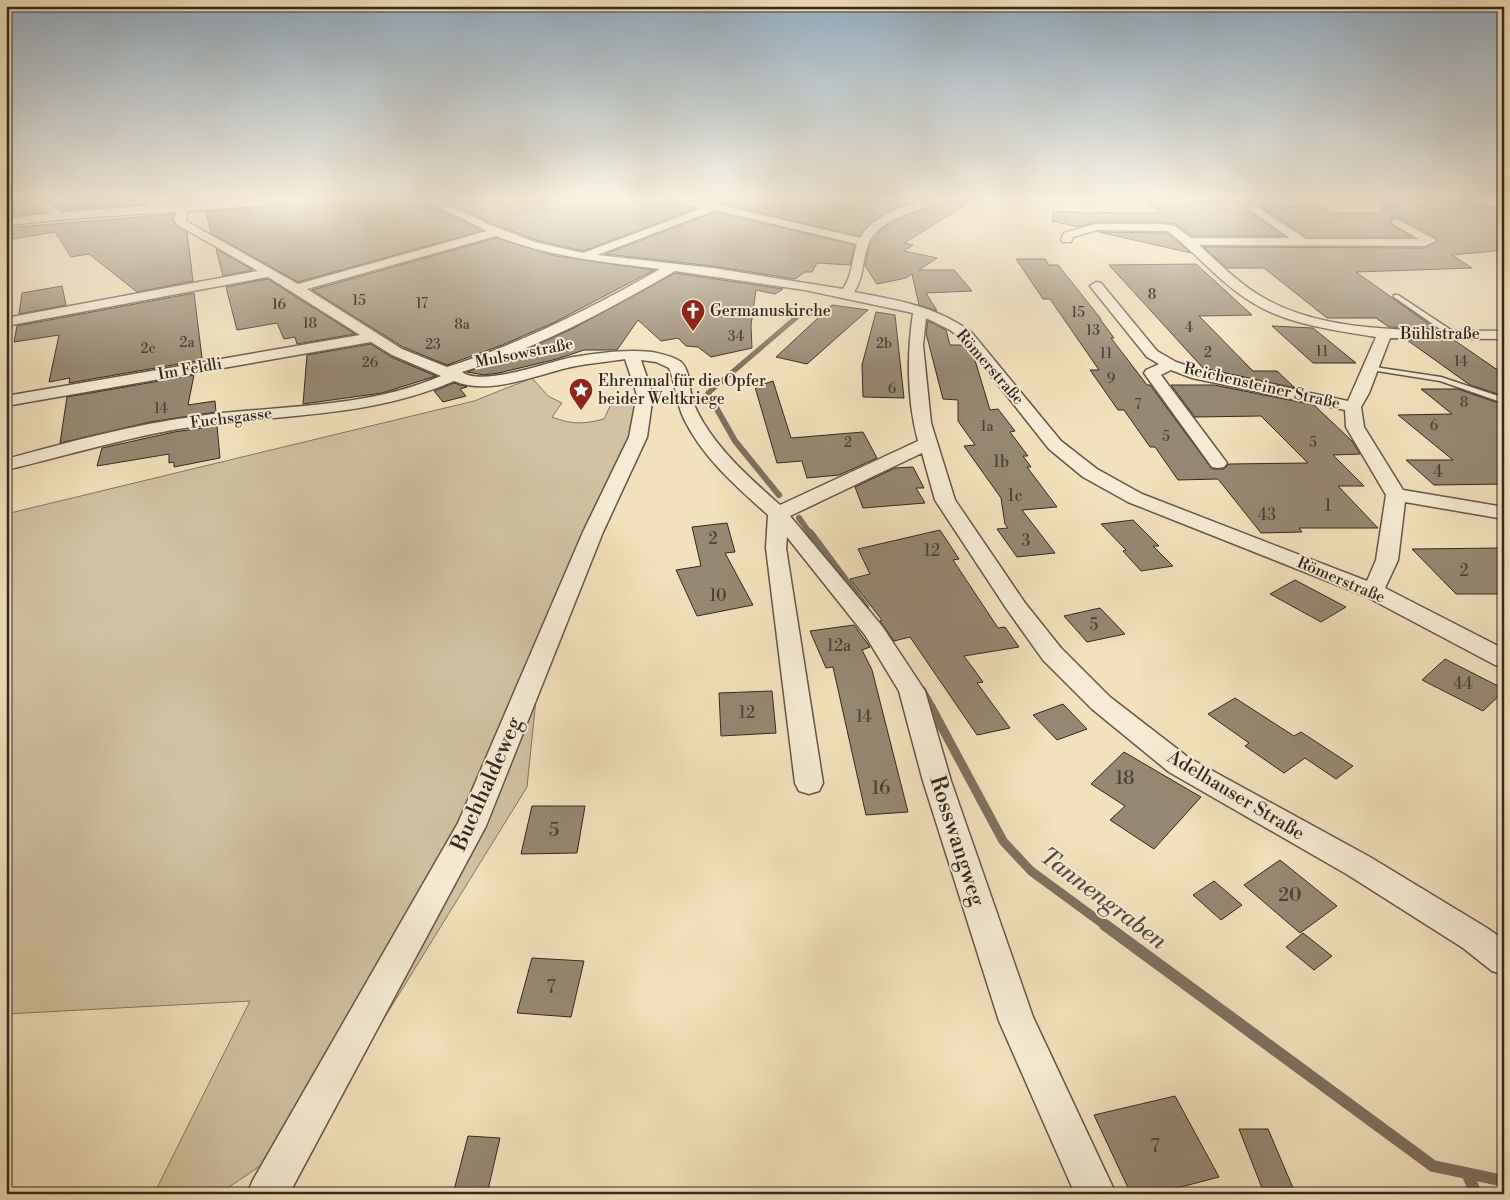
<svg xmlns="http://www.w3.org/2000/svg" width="1510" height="1200" viewBox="0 0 1510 1200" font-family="'Libre Bodoni',serif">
	<rect width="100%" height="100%" fill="#f3e1bb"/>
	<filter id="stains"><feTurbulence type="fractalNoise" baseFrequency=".004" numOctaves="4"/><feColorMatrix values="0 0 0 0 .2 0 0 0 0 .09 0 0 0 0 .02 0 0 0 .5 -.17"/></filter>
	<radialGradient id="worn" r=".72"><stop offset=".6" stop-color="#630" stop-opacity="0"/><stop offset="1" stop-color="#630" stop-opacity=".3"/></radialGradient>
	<path fill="#d2c2a1" stroke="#827561" d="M 532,378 L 548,396 L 562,403 L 552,417 C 572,425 584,424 604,419 L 612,402 L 634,396 L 637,411 L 636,429 L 540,660 L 527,787 L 317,1127 L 219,1194 L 154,1194 L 250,1001 L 6,1014 L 6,514 L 474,401 Z"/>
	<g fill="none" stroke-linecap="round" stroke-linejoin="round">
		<path stroke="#7f715e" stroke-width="5" d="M 710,397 L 708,393 L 798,316"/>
		<path stroke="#7f715e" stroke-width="6" d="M 709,395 L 735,441 L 779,495
			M 799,518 L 811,535"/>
		<path stroke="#7f715e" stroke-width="8" d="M 810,533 L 865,607
			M 922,690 L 932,708"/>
		<path stroke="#7f715e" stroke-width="9" d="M 931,707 L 1003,841 L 1031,871 L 1106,926"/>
		<path stroke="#7f715e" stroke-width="12" d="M 1105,925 L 1433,1166 L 1504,1181
			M 1467,1173 L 1476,1194"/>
	</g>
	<path fill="#978871" stroke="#332821" d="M 6,199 L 30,199 L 46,212 L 6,216 Z
		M 47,199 L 148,199 L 147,204 L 61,210 Z
		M 281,199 L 420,199 L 482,231 L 298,282 L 211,233 L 206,212 L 264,207 L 276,203 Z
		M 441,199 L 673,199 L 676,203 L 697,208 L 583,251 L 536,240 L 491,223 Z
		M 703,199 L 924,199 L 909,203 L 885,213 L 865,228 L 859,236 Z
		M 946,199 L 975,199 L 904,243 L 913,245 L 904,251 L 937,258 L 919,270 L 954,270 L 972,291 L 926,293 L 937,311 L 919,305 L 912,274 L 906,278 L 877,284 L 865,266 L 870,244 L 883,228 L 903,217 L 940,204 Z
		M 1162,199 L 1274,199 L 1286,207 L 1321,206 L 1332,213 L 1381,213 L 1381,199 L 1459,199 L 1466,204 L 1501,209 L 1500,214 L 1504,215 L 1504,250 L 1452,255 L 1472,268 L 1356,272 L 1436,329 L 1389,327 L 1376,318 L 1327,318 L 1264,268 L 1227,268 L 1204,247 L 1425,248 L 1438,241 L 1435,237 L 1398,217 L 1391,219 L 1391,225 L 1412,237 L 1307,237 L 1255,203 L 1247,207 L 1249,212 L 1284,236 L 1192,236 L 1176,224 L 1162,222 L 1096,222 L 1078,227 L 1052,221 L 1053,212 L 1160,213 L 1147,201 L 1164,201 Z
		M 715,212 L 855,245 L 850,265 L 817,263 L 812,272 L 805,272 L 795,279 L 713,266 L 605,254 Z
		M 174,214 L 173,221 L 177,227 L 187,232 L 193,281 L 137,292 L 89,254 L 71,257 L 55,232 L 6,240 L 6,228 Z
		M 1099,232 L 1167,233 L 1191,253 Z
		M 496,238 L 556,256 L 654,270 L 555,322 L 502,345 L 447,365 L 403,347 L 312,290 Z
		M 216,249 L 253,270 L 223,276 Z
		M 1016,259 L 1045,259 L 1049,265 L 1058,265 L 1101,319 L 1100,319 L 1114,338 L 1111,338 L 1147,385 L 1150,385 L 1212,469 L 1224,469 L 1229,464 L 1308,463 L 1261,416 L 1195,417 L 1171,385 L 1214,385 L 1314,405 L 1352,441 L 1360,454 L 1333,455 L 1364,486 L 1338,486 L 1378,528 L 1299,528 L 1302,532 L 1261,533 L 1218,479 L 1178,480 L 1155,447 L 1150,447 L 1124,410 L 1118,410 L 1090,370 L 1099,370 L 1050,299 L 1043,299 Z
		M 1196,264 L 1252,315 L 1199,316 L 1253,371 L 1277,371 L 1295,388 L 1203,368 L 1109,265 Z
		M 675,273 L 783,289 L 775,294 L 756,290 L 751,325 L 752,348 L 711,357 L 698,347 L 686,346 L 678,338 L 661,341 L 638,320 L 617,350 L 584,350 L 557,359 L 499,373 L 484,375 L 467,372 L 518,353 L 572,329 Z
		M 268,279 L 355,334 L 297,344 L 295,337 L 284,339 L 277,323 L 237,330 L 226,287 Z
		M 62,286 L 66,305 L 19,314 L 22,293 Z
		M 194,293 L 202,358 L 197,359 L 196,361 L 69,383 L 70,378 L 49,382 L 59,335 L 14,342 L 17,326 Z
		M 832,305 L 868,310 L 807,364 L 776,357 Z
		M 876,312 L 895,315 L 904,398 L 863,397 L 862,365 Z
		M 928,321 L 946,330 L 950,345 L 963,345 L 974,357 L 990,410 L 998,409 L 1015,431 L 1010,432 L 1028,456 L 1023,456 L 1031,467 L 1027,467 L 1057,507 L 1022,510 L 1055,553 L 1017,557 L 997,529 L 1008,528 L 1005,524 L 1001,498 L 964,446 L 975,445 L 958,421 L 958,400 L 943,399 L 926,333 Z
		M 1272,326 L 1313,328 L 1356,363 L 1313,363 Z
		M 1407,340 L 1454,340 L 1496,369 L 1504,369 L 1504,396 L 1470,385 Z
		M 371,344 L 391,357 L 436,376 L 382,393 L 303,404 L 307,355 Z
		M 194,375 L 188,405 L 215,401 L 216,412 L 150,422 L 60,443 L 67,397 Z
		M 773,381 L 791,438 L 863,432 L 877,458 L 839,475 L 807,478 L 802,461 L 777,463 L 755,387 Z
		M 454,383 L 467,387 L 460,389 L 466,396 L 443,402 L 434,391 Z
		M 1421,389 L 1458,389 L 1504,405 L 1504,484 L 1434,485 L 1406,460 L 1453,460 L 1398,415 L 1452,414 Z
		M 217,426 L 220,458 L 174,467 L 174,462 L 169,463 L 169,454 L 97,466 L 102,448 L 174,432 Z
		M 913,467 L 924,488 L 916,488 L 925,503 L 863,508 L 855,487 L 895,468 Z
		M 1133,520 L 1159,546 L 1153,546 L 1173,566 L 1141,571 L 1123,551 L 1126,550 L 1101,524 Z
		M 727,523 L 735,552 L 725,553 L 753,605 L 697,616 L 676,570 L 701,566 L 692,527 Z
		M 940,530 L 959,559 L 953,560 L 998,628 L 1005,627 L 1019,647 L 964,656 L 983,682 L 977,683 L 1010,728 L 977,735 L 910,637 L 894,641 L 880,621 L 882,620 L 850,579 L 870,574 L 858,549 Z
		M 1504,548 L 1504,594 L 1456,594 L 1412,549 Z
		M 1295,580 L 1346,607 L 1321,622 L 1270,594 Z
		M 1100,608 L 1125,634 L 1087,642 L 1064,616 Z
		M 854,625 L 870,647 L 862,650 L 872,670 L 908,812 L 866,815 L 833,667 L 826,668 L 810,631 Z
		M 1445,659 L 1504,689 L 1504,691 L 1483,711 L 1422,680 Z
		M 772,691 L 776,733 L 721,736 L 719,693 Z
		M 1235,698 L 1294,736 L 1301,732 L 1353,766 L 1336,779 L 1305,758 L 1284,773 L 1245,746 L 1249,743 L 1208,714 Z
		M 1063,704 L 1087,729 L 1057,740 L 1033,715 Z
		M 1124,752 L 1201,797 L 1154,849 L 1110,820 L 1125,806 L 1091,784 Z
		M 532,806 L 585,806 L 577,853 L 521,854 Z
		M 1280,860 L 1337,906 L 1300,933 L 1244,885 Z
		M 1214,881 L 1242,905 L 1221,920 L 1193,895 Z
		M 1303,933 L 1332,956 L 1314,970 L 1286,947 Z
		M 532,958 L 584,961 L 571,1017 L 517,1013 Z
		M 1175,1096 L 1219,1177 L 1154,1194 L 1131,1194 L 1094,1115 Z
		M 1239,1129 L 1268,1129 L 1293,1188 L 1262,1188 Z
		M 468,1136 L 500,1138 L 487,1194 L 453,1194 Z"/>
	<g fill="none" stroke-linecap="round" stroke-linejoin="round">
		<defs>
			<path id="service" d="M 150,199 L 156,199 L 154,209 L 151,211 L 148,209 Z
				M 1394,295 L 1398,295 L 1457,334 L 1450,336 L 1394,297 Z
				M 1368,366 L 1441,377 L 1504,398 L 1504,403 L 1440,381 L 1371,370 L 1367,368 Z"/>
			<path id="minor" d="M 32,199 L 44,199 L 63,214 L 62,216 L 54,216 Z
				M 422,199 L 436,199 L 490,225 L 535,242 L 583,253 L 703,208 L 676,201 L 675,199 L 694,199 L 860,238 C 874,213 917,199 944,199 C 939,204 930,205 923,208 C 906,214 883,221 872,237 C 861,253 866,275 854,292 C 896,300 937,306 972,333 L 1061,441 L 1097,469 L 1142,494 L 1367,581 L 1376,560 L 1386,495 L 1346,427 L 1345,410 L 1192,378 L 1171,370 L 1161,375 L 1227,463 L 1224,467 L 1218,468 L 1212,467 L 1144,373 L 1146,370 L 1159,364 L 1147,357 L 1090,286 L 1096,282 L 1101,283 L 1157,351 L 1176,362 L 1197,369 L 1348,401 L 1376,337 C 1335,330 1289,325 1253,303 C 1221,284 1197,254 1168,231 L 1097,230 L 1073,237 L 1071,242 L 1063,242 L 1061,240 L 1064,233 L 1096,224 L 1162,224 L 1175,226 L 1191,238 L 1290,238 L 1250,210 L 1249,208 L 1254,205 L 1306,239 L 1419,239 L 1393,224 L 1392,222 L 1393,220 L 1397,219 L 1434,239 L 1436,241 L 1425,246 L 1199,245 C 1219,263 1239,284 1264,298 C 1329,336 1430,330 1504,331 L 1504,339 L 1390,338 L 1369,393 L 1361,407 L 1364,427 L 1403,490 L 1504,507 L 1504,519 L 1405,502 L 1398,560 L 1385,588 L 1504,649 L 1504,667 L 1495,665 L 1365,596 L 1128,502 L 1083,477 L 1049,449 L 962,339 L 950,330 L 926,318 L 923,345 L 931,423 L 955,500 L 1025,603 L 1061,648 L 1110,697 L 1189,758 L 1370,857 L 1487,928 L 1504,940 L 1504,975 L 1492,971 L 1463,948 L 1348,875 L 1169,772 L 1092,709 L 1043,660 L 1006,608 L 935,500 L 922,453 L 790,516 L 882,626 L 925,691 L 951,781 L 1033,1017 L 1116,1194 L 1075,1194 L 999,1021 L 923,781 L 899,691 L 865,635 L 787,537 L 786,548 L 823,783 L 819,791 L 809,794 L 799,791 L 795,783 L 766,548 L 768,515 C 737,487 703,458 684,419 C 676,403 676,384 669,368 L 656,362 L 641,360 L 653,395 L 647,437 L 603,532 L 486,826 L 289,1194 L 247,1194 L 253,1180 L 458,823 L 583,532 L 629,437 L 637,395 L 625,359 C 607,362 589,363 571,367 C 536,375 489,396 454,381 C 372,417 285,414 198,426 C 133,435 70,455 6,470 L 6,459 C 70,442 133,424 199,416 C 280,405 364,409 441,376 L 392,355 L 371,342 L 6,406 L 6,396 L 360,335 L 268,277 L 6,326 L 6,318 L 258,271 L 178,225 L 174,220 L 177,208 L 182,205 L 187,208 L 186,221 L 298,284 L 487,231 ZM 715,210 L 857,244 C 852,260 852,276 843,289 L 713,268 L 597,255 ZM 496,236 C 550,257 603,262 660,269 C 592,308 522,343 447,367 L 402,349 L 307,289 ZM 675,271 L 805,290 L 913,313 C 907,354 907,400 918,441 L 780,505 C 752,480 723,455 703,422 C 699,415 694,406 692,398 C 689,387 690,370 681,362 C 673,356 661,354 652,352 C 626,349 599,353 573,357 C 548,362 482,387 462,372 C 537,348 607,311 675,271 Z
				M 1461,199 L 1487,199 L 1504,202 L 1504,208 L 1466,202 Z"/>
			<path id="secondary" d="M 239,199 L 279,199 C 273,206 242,207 231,208 C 156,214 81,216 6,226 L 6,218 L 73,211 Z"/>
		</defs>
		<use href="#service" stroke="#635648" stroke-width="3"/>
		<use href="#minor" stroke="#635648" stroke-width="3"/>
		<use href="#secondary" stroke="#332821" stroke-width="2"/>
		<use href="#service" fill="#f7ecd3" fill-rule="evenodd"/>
		<use href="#minor" fill="#f7ecd3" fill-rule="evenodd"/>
		<use href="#secondary" fill="#f7ecd3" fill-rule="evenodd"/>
	</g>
	<linearGradient id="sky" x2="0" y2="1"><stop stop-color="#92adc1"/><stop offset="0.54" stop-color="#faf2e0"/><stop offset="1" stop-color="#faf2e0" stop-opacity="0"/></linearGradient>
	<rect width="1510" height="367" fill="url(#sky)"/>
	<defs>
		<symbol id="church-pin" viewBox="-11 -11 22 30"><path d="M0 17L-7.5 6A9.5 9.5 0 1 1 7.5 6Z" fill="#8f2418" stroke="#f7ecd3"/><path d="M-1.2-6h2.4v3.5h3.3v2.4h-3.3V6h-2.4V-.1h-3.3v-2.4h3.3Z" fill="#fff"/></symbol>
		<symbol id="sight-pin" viewBox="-11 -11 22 30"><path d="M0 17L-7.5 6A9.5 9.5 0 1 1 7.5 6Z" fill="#8f2418" stroke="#f7ecd3"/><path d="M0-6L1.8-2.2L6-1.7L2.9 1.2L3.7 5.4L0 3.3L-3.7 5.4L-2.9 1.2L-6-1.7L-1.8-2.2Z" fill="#fff"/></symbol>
	</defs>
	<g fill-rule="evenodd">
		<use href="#church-pin" x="679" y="297" width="28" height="38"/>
		<use href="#sight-pin" x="567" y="376" width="28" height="38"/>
	</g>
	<g text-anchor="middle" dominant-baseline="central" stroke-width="4" stroke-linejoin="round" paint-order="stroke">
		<g font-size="14" fill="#4c4035">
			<text x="1152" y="295">8</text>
			<text x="359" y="301">15</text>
			<text x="422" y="304">17</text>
			<text x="279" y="305">16</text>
			<text x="1078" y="313">15</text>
			<text x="310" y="324">18</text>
			<text x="462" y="325">8a</text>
			<text x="1189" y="328">4</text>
			<text x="1093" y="331">13</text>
			<text x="736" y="337">34</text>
			<text x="187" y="343">2a</text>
			<text x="884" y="344">2b</text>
			<text x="433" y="345">23</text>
			<text x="148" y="349">2c</text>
			<text x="1322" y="352">11</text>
			<text x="1208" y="353">2</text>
			<text x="1106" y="354">11</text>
			<text x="1461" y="362">14</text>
			<text x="370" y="363">26</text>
			<text x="1111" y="379">9</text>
			<text x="892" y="389">6</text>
			<text x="1464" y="403">8</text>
			<text x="1138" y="405">7</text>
			<text x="161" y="409">14</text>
			<text x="1434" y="426">6</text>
			<text x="987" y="427">1a</text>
			<text x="1166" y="437">5</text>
			<text x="848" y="443">2</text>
			<text x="1313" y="443">5</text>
		</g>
		<g font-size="16" fill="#332821" stroke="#f7ecd3" text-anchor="start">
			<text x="710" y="311">Germanuskirche</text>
			<text x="598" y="381">Ehrenmal für die Opfer<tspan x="598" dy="18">beider Weltkriege</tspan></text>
		</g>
		<g font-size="16" fill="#332821" stroke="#f7ecd3">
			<text x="1440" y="334">Bühlstraße</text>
			<text transform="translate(524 353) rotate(-11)">Mulsowstraße</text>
			<text transform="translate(990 367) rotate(49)">Römerstraße</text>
			<text transform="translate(190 369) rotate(-10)">Im Feldli</text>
			<text transform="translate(1262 386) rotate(13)">Reichensteiner Straße</text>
			<text transform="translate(231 418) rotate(-7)">Fuchsgasse</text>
			<text transform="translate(1341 580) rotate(23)">Römerstraße</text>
		</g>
		<g font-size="16" fill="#4c4035">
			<text x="1001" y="462">1b</text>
			<text x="1438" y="472">4</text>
			<text x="1015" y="496">1c</text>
			<text x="1328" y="506">1</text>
			<text x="1267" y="515">43</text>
			<text x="713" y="539">2</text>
			<text x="1026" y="541">3</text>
			<text x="932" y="551">12</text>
			<text x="1464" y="571">2</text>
			<text x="718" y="596">10</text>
			<text x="1094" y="625">5</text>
			<text x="839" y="646">12a</text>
			<text x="1463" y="684">44</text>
			<text x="747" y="713">12</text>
			<text x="864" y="717">14</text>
		</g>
		<g font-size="19" fill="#4c4035">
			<text x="1125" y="778">18</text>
			<text x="881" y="788">16</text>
			<text x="554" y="830">5</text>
			<text x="1290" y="895">20</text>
			<text x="551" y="987">7</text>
			<text x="1155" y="1146">7</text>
		</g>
		<g font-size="19" fill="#332821" stroke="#f7ecd3">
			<text transform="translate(1236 795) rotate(31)">Adelhauser Straße</text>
		</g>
		<g font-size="22" fill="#332821" stroke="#f7ecd3">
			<text transform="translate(487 784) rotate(-66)">Buchhaldeweg</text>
			<text transform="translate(957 841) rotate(72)">Rosswangweg</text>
		</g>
		<g font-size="24" font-style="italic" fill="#594d40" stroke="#f7ecd3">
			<text transform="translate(1103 899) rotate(37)">Tannengraben</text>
		</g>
	</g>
	<rect width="1510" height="1200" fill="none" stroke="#f3e1bb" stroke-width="25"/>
	<rect x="8" y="8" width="1495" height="1185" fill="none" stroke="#332821" stroke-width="2.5"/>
	<rect x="12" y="12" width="1485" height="1175" fill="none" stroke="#332821"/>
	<rect width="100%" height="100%" filter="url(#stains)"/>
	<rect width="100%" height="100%" fill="url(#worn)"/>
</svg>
